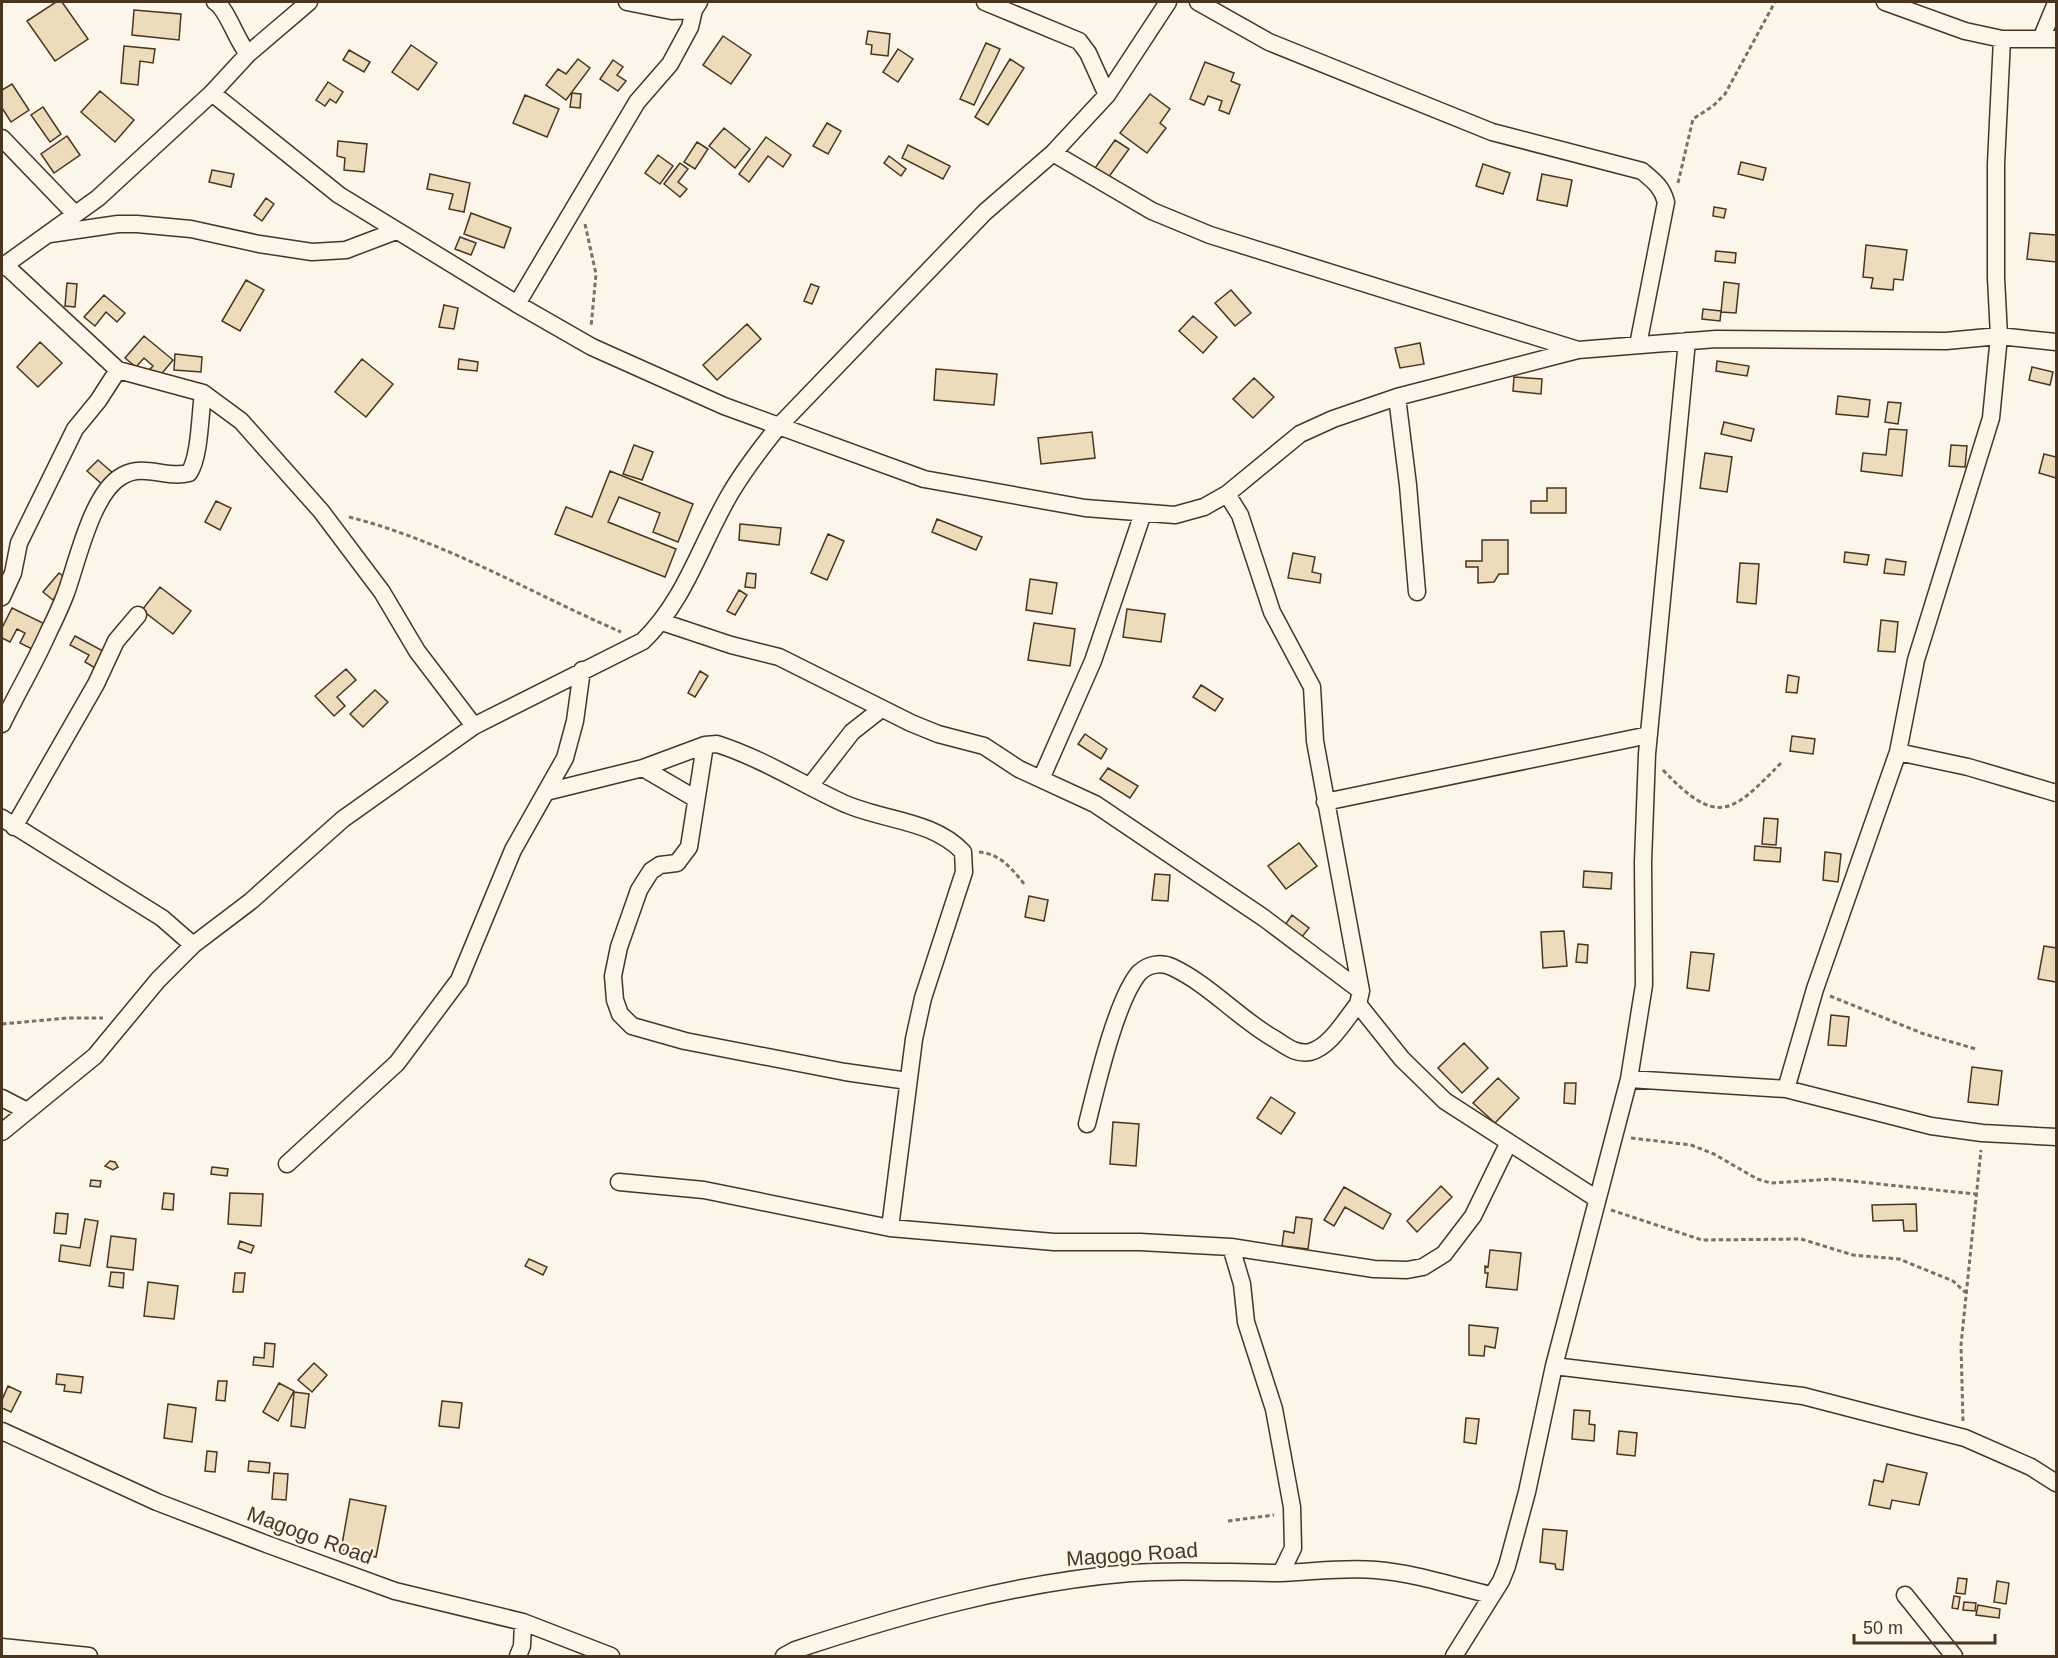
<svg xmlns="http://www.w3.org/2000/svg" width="2058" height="1658" viewBox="0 0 2058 1658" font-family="Arial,sans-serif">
	<rect width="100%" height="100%" fill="#fbf6e9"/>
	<path fill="#ecdcbc" stroke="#4a3520" stroke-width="1.5" d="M 56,2 L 62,2 L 88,39 L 55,61 L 27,21 Z
		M 134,10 L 181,14 L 179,40 L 132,35 Z
		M 868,31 L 890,34 L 888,56 L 871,54 L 872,45 L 866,44 Z
		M 723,36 L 751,55 L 731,84 L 703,65 Z
		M 986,43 L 1000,49 L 974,105 L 960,99 Z
		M 411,45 L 437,63 L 418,90 L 392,72 Z
		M 124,46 L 155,49 L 153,63 L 140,61 L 138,85 L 121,83 Z
		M 898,49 L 913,59 L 898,82 L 883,72 Z
		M 349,50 L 370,62 L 364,72 L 343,60 Z
		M 578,59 L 590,68 L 566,100 L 546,85 L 558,69 L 566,74 Z
		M 1010,59 L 1024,68 L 988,125 L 975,117 Z
		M 613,60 L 623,67 L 617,75 L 626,81 L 618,91 L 600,79 Z
		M 1205,62 L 1234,73 L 1231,81 L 1240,85 L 1229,114 L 1219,110 L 1222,101 L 1208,96 L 1204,105 L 1190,99 Z
		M 328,82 L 343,92 L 336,103 L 330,99 L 325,106 L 316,100 Z
		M 12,84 L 29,110 L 11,122 L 2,108 L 2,90 Z
		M 100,91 L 134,120 L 115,142 L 81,112 Z
		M 572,93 L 581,94 L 580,108 L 570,107 Z
		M 1150,94 L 1170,109 L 1160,123 L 1166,128 L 1147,153 L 1120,133 Z
		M 525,95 L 559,109 L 547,137 L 513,123 Z
		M 43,107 L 61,134 L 50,142 L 31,115 Z
		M 827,123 L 841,131 L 828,154 L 813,146 Z
		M 724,128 L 750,149 L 735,168 L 709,146 Z
		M 67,136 L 80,155 L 54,173 L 41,154 Z
		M 766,137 L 791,155 L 783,167 L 768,156 L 749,182 L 739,174 Z
		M 1115,140 L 1129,149 L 1108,178 L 1095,168 Z
		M 338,141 L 367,144 L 364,172 L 344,170 L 345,158 L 337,156 Z
		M 697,142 L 708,149 L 695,169 L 684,162 Z
		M 908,145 L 950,166 L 943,179 L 902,158 Z
		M 658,155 L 673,166 L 660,184 L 645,173 Z
		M 889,156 L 906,169 L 901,176 L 884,163 Z
		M 1741,162 L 1766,168 L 1763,180 L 1738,174 Z
		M 680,163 L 688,169 L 678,182 L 687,189 L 680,197 L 664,184 Z
		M 1483,164 L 1510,173 L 1503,194 L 1476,186 Z
		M 212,170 L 234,174 L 231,187 L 209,182 Z
		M 430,174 L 470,183 L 464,212 L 449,209 L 453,194 L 427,189 Z
		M 1542,174 L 1572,180 L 1567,206 L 1537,200 Z
		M 266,198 L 274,204 L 262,221 L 254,215 Z
		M 1714,207 L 1726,209 L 1724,218 L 1713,216 Z
		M 471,213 L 511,228 L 504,248 L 464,234 Z
		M 2030,233 L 2056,235 L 2056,262 L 2027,259 Z
		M 460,237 L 476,243 L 471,255 L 455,249 Z
		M 1866,245 L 1907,250 L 1903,280 L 1894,279 L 1893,290 L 1871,288 L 1873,278 L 1863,277 Z
		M 1716,251 L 1736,253 L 1735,263 L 1715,261 Z
		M 246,280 L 264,290 L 240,331 L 222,321 Z
		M 1724,282 L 1739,284 L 1736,313 L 1721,312 Z
		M 67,283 L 77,284 L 75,307 L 65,306 Z
		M 811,284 L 819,287 L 812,304 L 804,301 Z
		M 1231,290 L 1251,313 L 1235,326 L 1215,303 Z
		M 104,295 L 125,313 L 117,322 L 106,312 L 95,326 L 84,317 Z
		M 444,305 L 458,308 L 454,329 L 439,327 Z
		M 1703,309 L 1721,311 L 1720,321 L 1702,319 Z
		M 1193,316 L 1217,337 L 1203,353 L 1179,331 Z
		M 747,324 L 761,339 L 717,380 L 703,365 Z
		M 144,336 L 173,360 L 158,378 L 149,370 L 153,366 L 144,358 L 136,367 L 125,358 Z
		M 40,342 L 62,363 L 38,387 L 17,367 Z
		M 1420,343 L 1424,364 L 1400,368 L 1395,348 Z
		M 175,354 L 202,357 L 201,372 L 174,370 Z
		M 362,359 L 393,384 L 366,417 L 335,392 Z
		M 459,359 L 478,362 L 477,371 L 458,369 Z
		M 1717,361 L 1749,366 L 1747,376 L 1716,371 Z
		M 2032,367 L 2053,372 L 2050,385 L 2029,380 Z
		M 936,369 L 997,374 L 994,405 L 934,400 Z
		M 1514,377 L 1542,379 L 1541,394 L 1513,391 Z
		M 1254,378 L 1274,397 L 1253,418 L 1233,399 Z
		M 1838,396 L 1870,400 L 1868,417 L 1836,414 Z
		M 1888,402 L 1901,403 L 1898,424 L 1885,422 Z
		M 1724,422 L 1754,429 L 1751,441 L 1721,434 Z
		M 1889,429 L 1907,430 L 1902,476 L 1861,471 L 1863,453 L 1886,455 Z
		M 1092,432 L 1095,458 L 1041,464 L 1038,438 Z
		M 634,445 L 653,452 L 642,480 L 623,474 Z
		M 1951,445 L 1967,446 L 1965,467 L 1949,466 Z
		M 1705,453 L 1732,457 L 1727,492 L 1700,488 Z
		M 2044,454 L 2056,457 L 2056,478 L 2039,473 Z
		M 98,460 L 114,474 L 103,485 L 87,471 Z
		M 610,471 L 693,504 L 678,542 L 653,532 L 660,513 L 619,497 L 608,522 L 676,549 L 665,577 L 555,534 L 566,507 L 592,517 Z
		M 1547,488 L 1566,488 L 1566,513 L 1531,513 L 1531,501 L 1547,501 Z
		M 216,501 L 231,508 L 220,530 L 205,522 Z
		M 937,519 L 982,537 L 976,550 L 932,532 Z
		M 740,524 L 781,528 L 779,545 L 739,540 Z
		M 828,534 L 844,541 L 827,580 L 811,573 Z
		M 1482,540 L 1508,540 L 1508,574 L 1499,574 L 1494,582 L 1478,583 L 1478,567 L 1466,567 L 1466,561 L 1482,561 Z
		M 1845,552 L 1869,555 L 1867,565 L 1844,562 Z
		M 1293,553 L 1315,557 L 1312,572 L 1321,574 L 1320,583 L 1288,578 Z
		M 1886,559 L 1906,562 L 1904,575 L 1884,573 Z
		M 1740,563 L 1759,564 L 1756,604 L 1737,602 Z
		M 59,573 L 68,580 L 53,600 L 43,592 Z
		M 747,573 L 756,574 L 755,588 L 745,587 Z
		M 1030,579 L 1057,583 L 1052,614 L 1026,610 Z
		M 160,587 L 191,611 L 173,634 L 142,610 Z
		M 739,590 L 747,595 L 735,615 L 727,611 Z
		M 12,608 L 47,625 L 34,650 L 20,643 L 25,633 L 17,629 L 10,642 L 2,638 L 2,628 Z
		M 1127,609 L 1165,614 L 1161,642 L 1123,637 Z
		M 1881,620 L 1898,622 L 1895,652 L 1878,651 Z
		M 1034,623 L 1075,629 L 1070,666 L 1028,660 Z
		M 75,636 L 103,651 L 95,668 L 85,662 L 89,655 L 70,645 Z
		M 346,669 L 356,680 L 337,697 L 345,706 L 334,716 L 315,696 Z
		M 700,671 L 708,676 L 695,697 L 688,693 Z
		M 1788,675 L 1799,677 L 1797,693 L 1786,692 Z
		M 1201,685 L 1223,699 L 1215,711 L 1193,697 Z
		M 375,690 L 388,702 L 363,727 L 350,714 Z
		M 1085,734 L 1107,749 L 1101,759 L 1078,744 Z
		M 1792,736 L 1815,739 L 1813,754 L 1790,751 Z
		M 1108,768 L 1138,786 L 1130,798 L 1100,779 Z
		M 1764,818 L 1778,819 L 1776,845 L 1762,844 Z
		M 1299,843 L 1317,866 L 1286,889 L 1268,866 Z
		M 1755,846 L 1781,848 L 1780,862 L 1754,860 Z
		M 1825,852 L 1841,854 L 1838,882 L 1823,880 Z
		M 1584,871 L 1612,873 L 1611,889 L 1583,887 Z
		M 1155,874 L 1170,875 L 1168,901 L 1152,900 Z
		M 1029,896 L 1048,900 L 1044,921 L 1025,917 Z
		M 1292,915 L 1309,928 L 1301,938 L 1285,925 Z
		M 1564,931 L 1567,966 L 1543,968 L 1541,932 Z
		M 1578,944 L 1588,945 L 1587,963 L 1576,962 Z
		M 2044,946 L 2056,948 L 2056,982 L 2038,979 Z
		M 1691,952 L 1714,954 L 1709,991 L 1687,988 Z
		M 1831,1015 L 1849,1017 L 1846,1046 L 1828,1045 Z
		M 1464,1043 L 1488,1068 L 1462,1093 L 1438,1068 Z
		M 1972,1067 L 2002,1071 L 1998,1105 L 1968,1102 Z
		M 1498,1078 L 1519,1098 L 1495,1123 L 1473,1103 Z
		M 1565,1083 L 1576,1083 L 1575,1104 L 1564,1103 Z
		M 1271,1097 L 1295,1113 L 1281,1134 L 1257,1118 Z
		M 1113,1122 L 1139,1124 L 1136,1166 L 1110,1164 Z
		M 110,1161 L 115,1162 L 118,1167 L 113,1170 L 105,1166 Z
		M 212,1167 L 228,1169 L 227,1176 L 211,1174 Z
		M 91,1180 L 101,1181 L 100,1187 L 90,1186 Z
		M 1441,1186 L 1452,1197 L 1417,1232 L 1407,1221 Z
		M 1344,1187 L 1391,1214 L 1383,1229 L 1345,1207 L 1334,1226 L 1324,1220 Z
		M 164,1193 L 174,1194 L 173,1210 L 162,1209 Z
		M 230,1193 L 263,1194 L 261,1226 L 228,1224 Z
		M 1916,1204 L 1917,1231 L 1904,1231 L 1903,1220 L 1873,1221 L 1872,1205 Z
		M 56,1213 L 68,1214 L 66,1234 L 54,1233 Z
		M 1296,1217 L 1312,1219 L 1308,1249 L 1282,1246 L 1284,1231 L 1294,1233 Z
		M 85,1219 L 98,1221 L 90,1266 L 59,1261 L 61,1245 L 80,1248 Z
		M 111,1236 L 136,1239 L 133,1270 L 107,1267 Z
		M 240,1241 L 254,1246 L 251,1253 L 238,1248 Z
		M 1490,1250 L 1521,1253 L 1517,1290 L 1486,1287 L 1488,1273 L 1485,1273 L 1485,1266 L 1488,1267 Z
		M 529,1259 L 547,1267 L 543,1275 L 525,1266 Z
		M 111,1272 L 124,1273 L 123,1288 L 109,1286 Z
		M 235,1273 L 245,1273 L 243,1292 L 233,1292 Z
		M 148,1282 L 178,1286 L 174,1319 L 144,1316 Z
		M 1469,1325 L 1498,1328 L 1495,1348 L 1485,1346 L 1484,1356 L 1469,1355 Z
		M 265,1343 L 275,1344 L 273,1367 L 253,1365 L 254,1357 L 264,1358 Z
		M 314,1363 L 327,1375 L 312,1392 L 298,1380 Z
		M 57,1374 L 83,1377 L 81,1393 L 64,1391 L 65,1385 L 56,1384 Z
		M 218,1381 L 227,1381 L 225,1401 L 216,1400 Z
		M 279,1383 L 294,1391 L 278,1421 L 263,1412 Z
		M 8,1386 L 21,1392 L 11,1412 L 2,1408 L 2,1400 Z
		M 294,1392 L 309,1394 L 305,1428 L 291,1426 Z
		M 442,1401 L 462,1403 L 459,1428 L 439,1426 Z
		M 168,1404 L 196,1408 L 192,1442 L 164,1438 Z
		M 1574,1410 L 1590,1411 L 1589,1424 L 1595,1425 L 1594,1441 L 1572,1439 Z
		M 1466,1418 L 1479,1419 L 1476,1444 L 1464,1442 Z
		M 1619,1431 L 1637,1433 L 1635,1456 L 1617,1454 Z
		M 207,1451 L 217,1452 L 215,1472 L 205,1471 Z
		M 249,1461 L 270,1463 L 269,1473 L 248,1471 Z
		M 1887,1464 L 1927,1473 L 1919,1505 L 1892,1500 L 1890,1509 L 1869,1505 L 1874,1480 L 1883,1482 Z
		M 274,1473 L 288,1474 L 286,1500 L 272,1499 Z
		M 350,1499 L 386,1506 L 376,1557 L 341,1550 Z
		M 1543,1529 L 1567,1531 L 1563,1570 L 1556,1569 L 1555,1564 L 1540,1562 Z
		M 1958,1578 L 1967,1579 L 1965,1594 L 1956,1593 Z
		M 1997,1581 L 2009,1583 L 2006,1604 L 1994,1602 Z
		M 1954,1596 L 1960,1597 L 1958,1609 L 1952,1608 Z
		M 1964,1602 L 1976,1603 L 1975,1611 L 1963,1610 Z
		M 1978,1605 L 2000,1609 L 1999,1618 L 1976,1615 Z"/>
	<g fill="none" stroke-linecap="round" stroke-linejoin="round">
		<defs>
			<path id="minor" d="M 215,2 C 227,8 236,40 248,54
				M 627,2 L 672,11 L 694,10 L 699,2
				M 985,2 L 1079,41 L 1088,53 L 1107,95
				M 1198,2 L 1269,42 L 1492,132 L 1642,171 C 1654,181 1662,187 1666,202 L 1638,345
				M 1885,2 L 1965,31 L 2002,39 L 2056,39
				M 2041,39 L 2056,3
				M 212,93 L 339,195 L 517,304 L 592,347 L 724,406 L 924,479 L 1085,508 L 1175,515 L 1204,507 L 1227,494 L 1300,434 L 1333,419 L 1397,397 L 1578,350 L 1716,339 L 1946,341 L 1999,336 L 2056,342
				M 2,138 L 75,214
				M 1053,153 L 1152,211 L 1210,235 L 1578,350
				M 50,234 L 118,224 L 137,224 L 191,229 L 259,244 L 312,252 L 346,250 L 396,231
				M 5,265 L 118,370 L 203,393 L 241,421 L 321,511 L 382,592 L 417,651 L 474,726
				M 2,267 L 98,198 L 212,93 L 248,54 L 309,2
				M 517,304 L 637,102 L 670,64 L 690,27 L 694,10
				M 1397,397 L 1408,485 L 1417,592
				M 1227,494 L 1240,515 L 1272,612 L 1312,687 L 1315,741 L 1361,991
				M 2,597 L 13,573 L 19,543 L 75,429 L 98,401 L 118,370
				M 662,622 L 731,645 L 779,657 L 911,723 L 938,734 L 984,746 L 1019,769 L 1095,804 L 1264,918 L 1361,991 L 1358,1004 L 1402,1059 L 1445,1101 L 1597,1199
				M 2,724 C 17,693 35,663 49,631 C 55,619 61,606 66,593 C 77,563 92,492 122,476 C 144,463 166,479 189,473 C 200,457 200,414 203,393
				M 705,745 L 689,847 L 677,863 L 660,865 L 651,871 L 639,890 L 619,947 L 613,976 L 615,1000 L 620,1014 L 632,1026 L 685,1041 L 845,1072 L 908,1081
				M 1898,752 L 1968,767 L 2056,793
				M 643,768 L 696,799
				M 1041,779 L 1093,661 L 1143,513
				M 810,786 L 852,732 L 880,710
				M 546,792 L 643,768 L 705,745 L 717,744 C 761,758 800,783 841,802 C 881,821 932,819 963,852 L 964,872 L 923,998 L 914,1039 L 890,1228
				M 1325,802 L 1649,735
				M 2,818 L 162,918 L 193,945
				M 14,827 L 96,684 L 116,641 L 138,615
				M 1629,1079 L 1786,1089 L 1931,1126 L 1982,1133 L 2056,1137
				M 1786,1089 L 1815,989 L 1898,752 L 1916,660 L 1991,418 L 1999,336 L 1996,278 L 1996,164 L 2002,39
				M 2,1098 L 27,1111
				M 1087,1124 C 1096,1088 1116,1000 1139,973 C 1148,964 1161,962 1172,967 C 1210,985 1237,1017 1273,1038 C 1285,1045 1295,1055 1310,1052 C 1330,1047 1345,1020 1358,1004
				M 2,1132 L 95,1056 L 158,980 L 193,945 L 251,901 L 343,819 L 474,726 L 643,641 C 686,599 700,545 730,494 C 744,470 761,448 778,427 L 985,212 L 1053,153 L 1107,95 L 1168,2
				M 287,1164 L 397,1063 L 459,980 L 513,850 L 565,758 L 575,721 L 582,670
				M 619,1182 L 704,1190 L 890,1228 L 1054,1242 L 1140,1242 L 1231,1247 L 1374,1269 L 1407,1270 L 1423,1267 L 1444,1254 L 1473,1216 L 1508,1144
				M 1231,1247 L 1242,1284 L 1246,1322 L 1274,1409 L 1292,1507 L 1293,1548 L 1281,1573
				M 1554,1366 L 1803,1396 L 1965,1438 L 2031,1467 L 2056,1483
				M 2,1431 L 157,1502 L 269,1545 L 395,1591 L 523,1622 L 611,1656
				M 1905,1595 L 1954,1656
				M 2,1647 L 89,1656
				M 518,1656 L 522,1646 L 523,1622
				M 784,1656 L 795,1650 C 904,1614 1017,1582 1131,1573 C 1181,1569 1230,1573 1280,1573 C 1312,1572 1344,1567 1376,1570 C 1414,1573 1453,1586 1491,1595
				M 1454,1656 L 1501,1581 L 1507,1566 L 1527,1492 L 1554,1366 L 1629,1079 L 1644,985 L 1643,862 L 1647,754 L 1687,341"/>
		</defs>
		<use href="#minor" stroke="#4a3520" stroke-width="19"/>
		<path stroke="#7f6f5c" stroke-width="3" stroke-dasharray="4.5 3" stroke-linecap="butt" d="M 1678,183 L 1693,119 L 1713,106 L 1725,94 L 1775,2
			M 585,224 L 596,274 L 591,327
			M 349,517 C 444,541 531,593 621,632
			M 1663,770 C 1718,828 1732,813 1781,763
			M 979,852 C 1001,854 1012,869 1025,885
			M 1830,996 L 1924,1034 L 1976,1049
			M 2,1024 L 68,1018 L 103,1018
			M 1631,1138 L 1691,1145 L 1714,1154 L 1757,1179 L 1771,1183 L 1832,1179 L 1975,1194
			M 1611,1210 L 1702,1240 L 1801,1239 L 1853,1255 L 1899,1259 L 1953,1281 L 1965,1292
			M 1963,1421 L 1961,1345 L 1981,1150
			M 1228,1521 L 1274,1515"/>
		<use href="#minor" stroke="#fbf6e9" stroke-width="16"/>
	</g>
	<g text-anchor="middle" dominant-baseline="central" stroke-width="4.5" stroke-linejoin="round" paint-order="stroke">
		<g font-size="21" fill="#4a3520" stroke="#fbf6e9">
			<text transform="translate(310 1535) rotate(20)">Magogo Road</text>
			<text transform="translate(1132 1554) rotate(-4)">Magogo Road</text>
		</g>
	</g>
	<rect width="2058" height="1658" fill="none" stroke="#4a3520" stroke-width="6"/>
	<path d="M1854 1634v9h141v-9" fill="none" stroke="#4a3520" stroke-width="3"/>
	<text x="1863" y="1634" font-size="18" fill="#4a3520" stroke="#fbf6e9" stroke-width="4.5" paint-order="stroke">50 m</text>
</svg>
